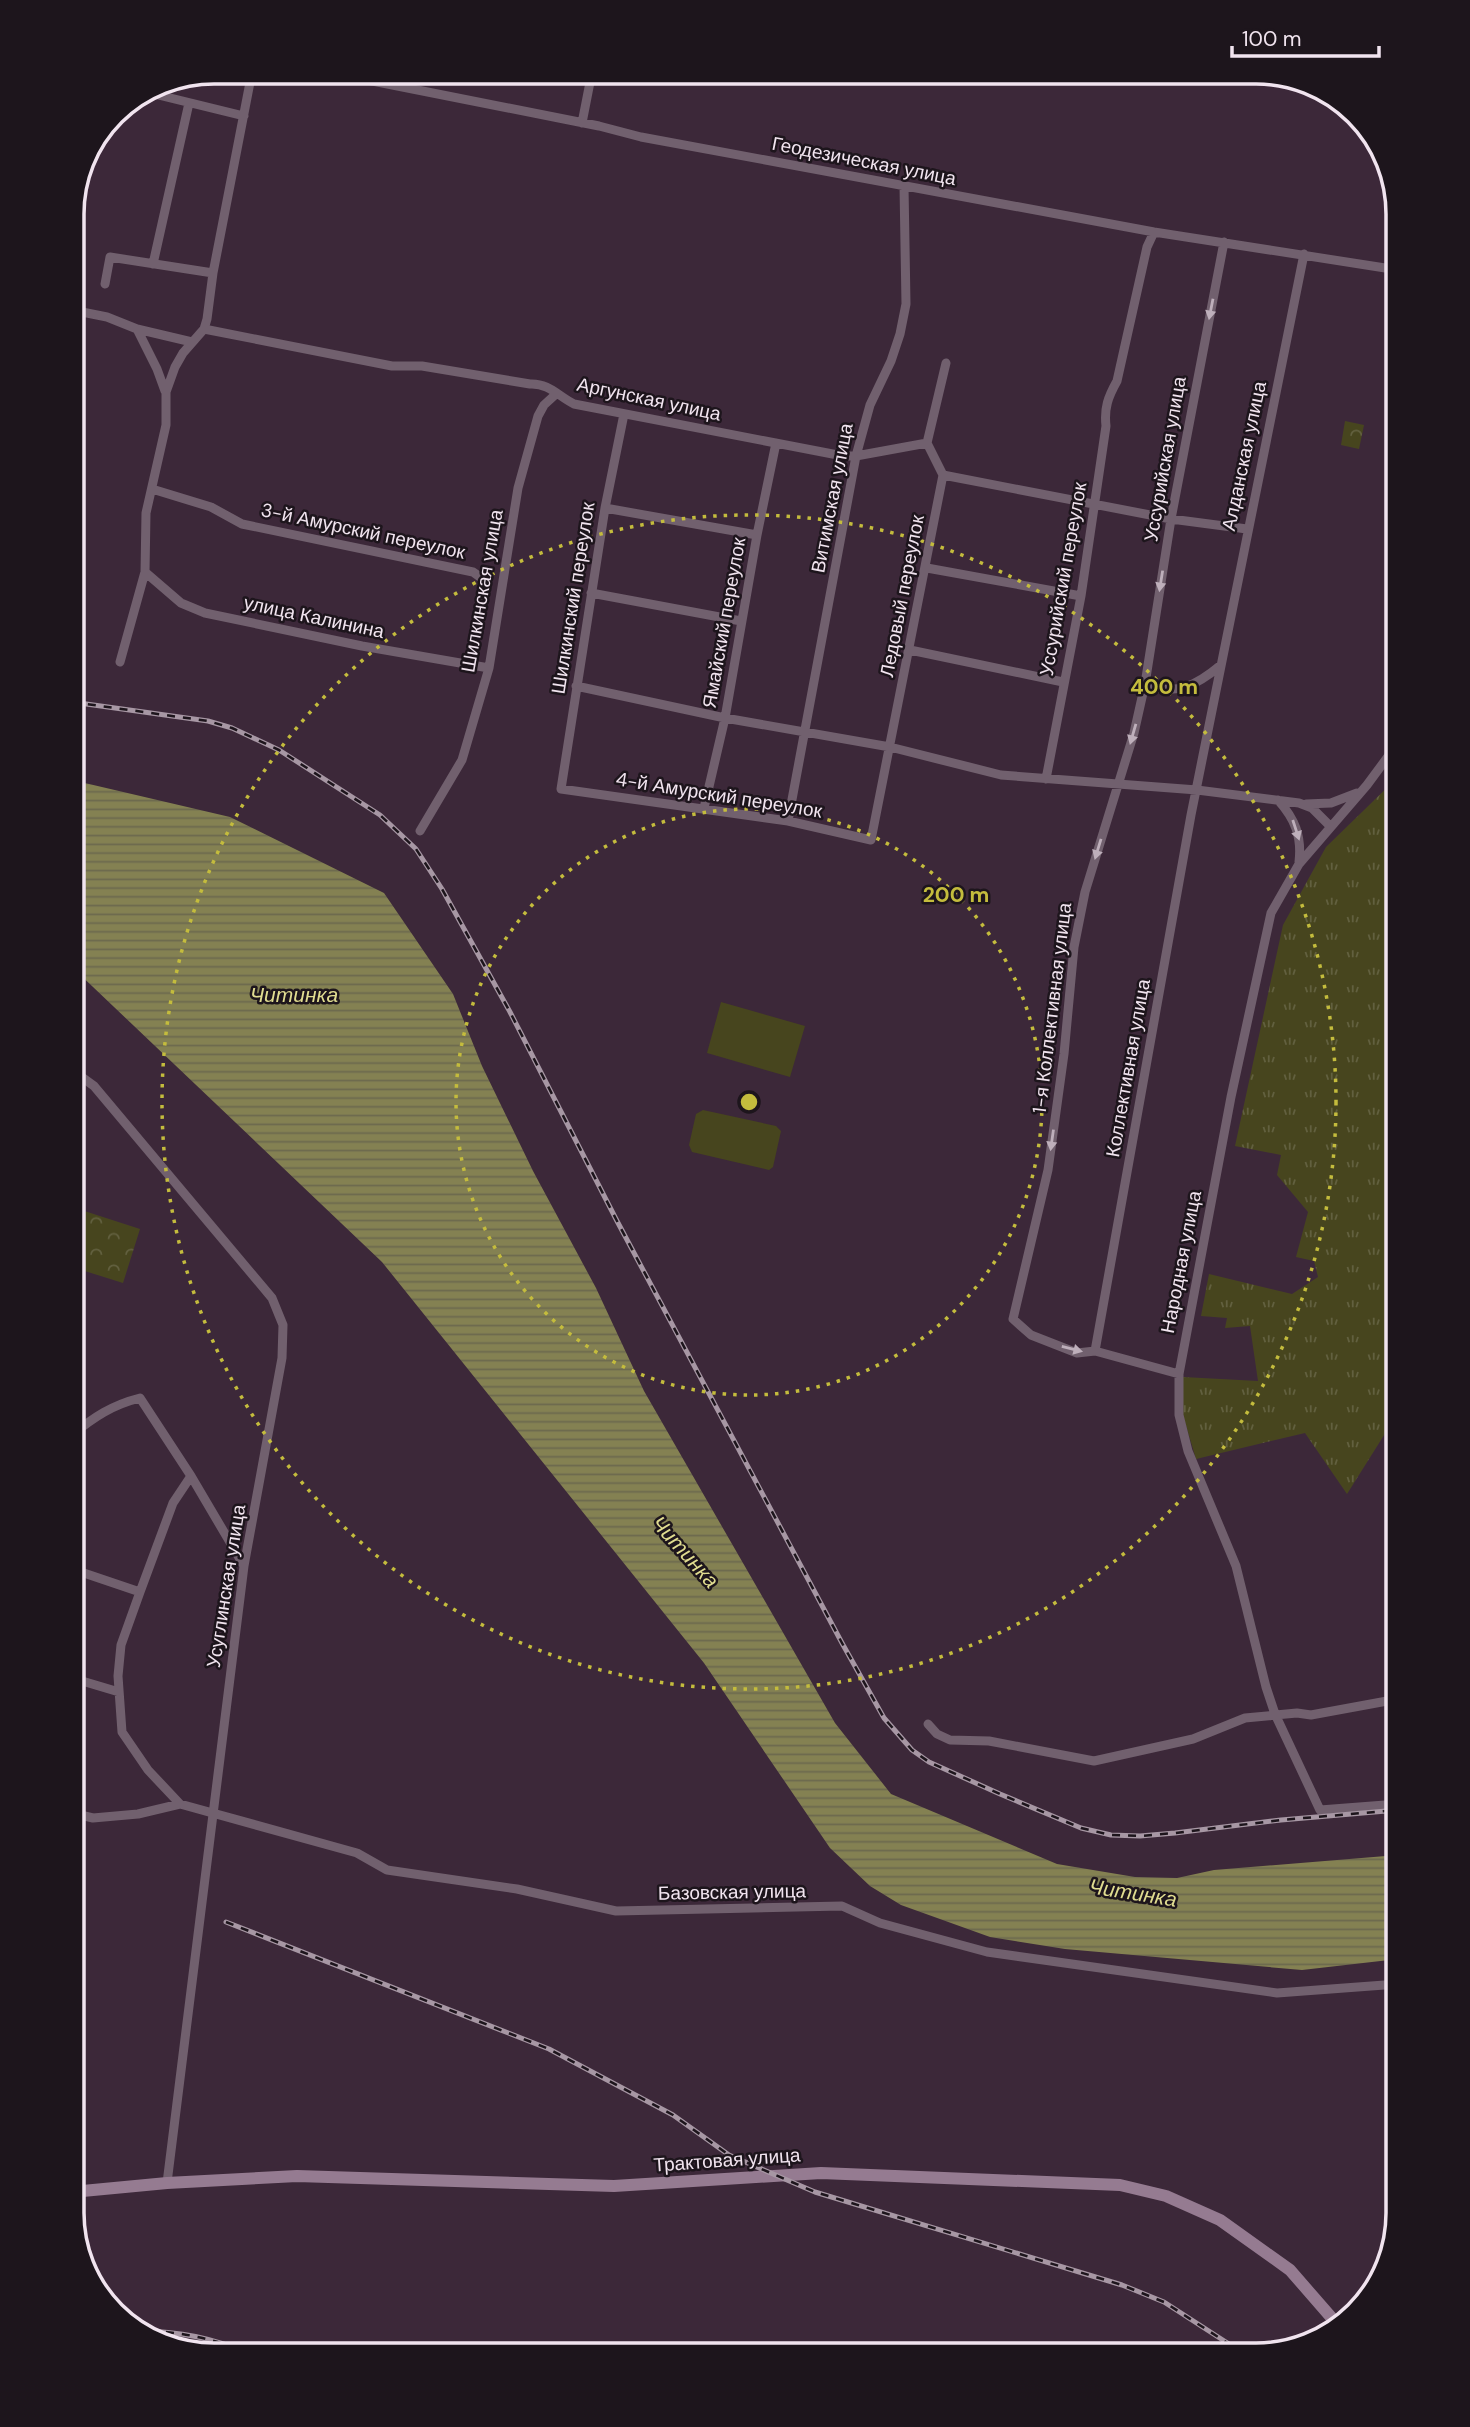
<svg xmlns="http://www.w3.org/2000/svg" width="1470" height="2427" viewBox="0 0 1470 2427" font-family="'DM Sans',sans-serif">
	<defs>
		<pattern id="grass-tufts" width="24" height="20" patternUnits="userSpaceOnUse" patternTransform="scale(1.75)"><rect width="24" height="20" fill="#47451e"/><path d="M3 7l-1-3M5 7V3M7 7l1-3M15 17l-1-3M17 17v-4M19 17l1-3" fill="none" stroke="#62603f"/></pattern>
		<pattern id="park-crowns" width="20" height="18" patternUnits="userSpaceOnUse" patternTransform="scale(1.75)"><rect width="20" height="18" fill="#47451e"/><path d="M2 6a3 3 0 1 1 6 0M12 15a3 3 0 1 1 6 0" fill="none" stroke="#62603f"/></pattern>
		<pattern id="water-rules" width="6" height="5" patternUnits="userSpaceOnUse" patternTransform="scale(1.75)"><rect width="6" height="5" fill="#848152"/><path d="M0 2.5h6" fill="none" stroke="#6c694e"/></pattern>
	</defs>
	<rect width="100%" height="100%" fill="#3c2839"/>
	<path fill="url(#grass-tufts)" d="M 1398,777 L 1398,1413 L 1347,1494 L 1305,1433 L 1196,1459 L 1182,1412 L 1183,1377 L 1258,1381 L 1250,1326 L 1225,1328 L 1227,1318 L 1201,1316 L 1209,1274 L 1292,1294 L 1318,1277 L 1314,1261 L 1296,1257 L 1308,1212 L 1277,1175 L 1281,1155 L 1235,1146 L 1283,925 L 1326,847 Z"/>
	<path fill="url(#park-crowns)" d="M 1232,72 L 1266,72 L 1276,76 L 1274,85 L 1231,76 Z
		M 1345,421 L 1364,425 L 1359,449 L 1341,445 Z
		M 72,1207 L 140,1229 L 123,1283 L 72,1267 Z"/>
	<path fill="#47451e" d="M 721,1002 L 805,1026 L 790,1077 L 707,1053 Z
		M 703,1110 L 776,1126 L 781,1131 L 773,1167 L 769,1170 L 692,1152 L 689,1145 L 696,1114 Z"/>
	<path fill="url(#water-rules)" d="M 72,780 L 230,817 L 384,893 L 453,994 L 482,1066 L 533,1171 L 596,1288 L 644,1391 L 835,1723 L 891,1794 L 1057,1864 L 1135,1877 L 1177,1878 L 1214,1870 L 1398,1855 L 1398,1959 L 1302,1970 L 1065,1949 L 990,1937 L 901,1905 L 870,1886 L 830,1848 L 704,1663 L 382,1262 L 72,967 Z"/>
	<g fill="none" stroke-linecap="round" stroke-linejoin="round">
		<path stroke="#71606e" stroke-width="9" d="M 327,72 L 599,126 L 641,137 L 1154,232 L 1398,270
			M 146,92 L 244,116
			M 582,123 L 592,72
			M 153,264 L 189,103
			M 105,284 L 110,257 L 213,273
			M 72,310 L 107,317 L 137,329 L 192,342
			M 137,329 L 157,369 L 165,391
			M 204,329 L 392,366 L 422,366 L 530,384 C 549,383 558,396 574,404 L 843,456 L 856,456 L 927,443
			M 624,414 L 605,508 L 561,789 L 788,821 L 871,840 L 943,475 L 927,443 L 946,363
			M 943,475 L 1171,519 L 1247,529
			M 152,489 L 211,507 L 242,524 L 473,572 L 487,582 L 468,665
			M 605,508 L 757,535
			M 927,568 L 1081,596
			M 145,572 L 181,603 L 205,613 L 362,646 L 489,668
			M 591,593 L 741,621
			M 910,650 L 1063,682
			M 120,662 L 145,572 L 146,513 L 166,425 L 166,392 L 175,367 L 183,353 L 204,329 L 207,319 L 213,273 L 252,72
			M 1145,684 C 1176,697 1197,685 1221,665
			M 576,686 L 725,718 L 890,747 L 1001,775 L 1197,790 L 1299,803 L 1312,808 L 1330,826
			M 1046,779 L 1081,596 L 1106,426 C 1104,408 1108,397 1117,381 L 1147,247 L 1154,232
			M 1278,800 C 1295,819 1302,836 1299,862
			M 1306,804 L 1331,803 L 1357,793
			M 704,808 L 725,718 L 757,535 L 776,443
			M 788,821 L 856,456 L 870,405 L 891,361 L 900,334 L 906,304 L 904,186
			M 420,831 L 462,760 L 489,668 L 518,488 L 538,416 L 544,405 L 556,394
			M 72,1070 L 94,1086 L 272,1298 L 283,1325 L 282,1358 L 244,1566 L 167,2183
			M 1095,1351 L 1191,815 L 1304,254
			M 1179,1374 L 1095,1351 L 1077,1353 L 1031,1335 L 1013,1319 L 1048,1170 L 1064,1054 L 1074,947 L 1085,892 L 1134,733 L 1145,684 L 1171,519 L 1224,242
			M 72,1435 C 94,1417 112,1405 140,1398 L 191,1476 L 244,1566
			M 72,1569 L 140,1592
			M 72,1678 L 119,1692
			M 928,1724 L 937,1734 L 950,1740 L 989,1741 L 1094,1761 L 1193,1739 L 1245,1718 L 1297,1713 L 1311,1715 L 1398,1699
			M 180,1804 L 148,1770 L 122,1732 L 118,1676 L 121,1645 L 140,1592 L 173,1503 L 191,1476
			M 1398,1804 L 1320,1810 L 1275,1714 L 1266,1687 L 1236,1566 L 1188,1451 L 1179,1415 L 1179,1374 L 1231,1097 L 1271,913 L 1299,864 L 1367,785 L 1398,743
			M 72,1813 L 93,1818 L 138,1814 L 180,1804 L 357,1853 L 387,1870 L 517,1889 L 616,1911 L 842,1906 L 880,1923 L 987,1952 L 1277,1993 L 1398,1984"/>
		<path stroke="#957b91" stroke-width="12" d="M 72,2192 L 167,2183 L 297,2176 L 614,2186 L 821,2173 L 1120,2185 L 1166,2196 L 1220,2220 L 1290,2270 L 1337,2324"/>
		<defs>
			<path id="rail" d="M 72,702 L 208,721 L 232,728 L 279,750 L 380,815 L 416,849 L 442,889 L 510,1012 L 617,1221 L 842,1643 L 884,1718 L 912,1750 L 929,1762 L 1000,1794 L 1081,1828 L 1111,1835 L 1140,1836 L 1175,1833 L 1281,1820 L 1398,1810
				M 226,1922 L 549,2049 L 673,2115 L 729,2155 L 815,2192 L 1122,2285 L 1164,2302 L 1246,2355
				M 134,2330 C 183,2332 209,2337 254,2355"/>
		</defs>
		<use href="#rail" stroke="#a797a4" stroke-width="5"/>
		<use href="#rail" stroke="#1d151c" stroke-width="2.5" stroke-dasharray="8" stroke-linecap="butt"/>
	</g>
	<defs><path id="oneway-solid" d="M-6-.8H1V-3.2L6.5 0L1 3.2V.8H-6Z" transform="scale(1.75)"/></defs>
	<g fill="#beafbb">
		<use href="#oneway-solid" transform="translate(1211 309) rotate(101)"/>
		<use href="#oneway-solid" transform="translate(1161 581) rotate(99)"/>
		<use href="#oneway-solid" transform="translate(1133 734) rotate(106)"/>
		<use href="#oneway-solid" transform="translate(1296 830) rotate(72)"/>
		<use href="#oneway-solid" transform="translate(1098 849) rotate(107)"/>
		<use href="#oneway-solid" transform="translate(1052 1140) rotate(98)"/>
		<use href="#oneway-solid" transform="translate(1072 1349) rotate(14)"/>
	</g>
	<g fill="none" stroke="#c4bc3d" stroke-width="3.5" stroke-dasharray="3.5 7">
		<circle cx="749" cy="1102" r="293"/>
		<circle cx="749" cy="1102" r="587"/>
	</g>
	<g text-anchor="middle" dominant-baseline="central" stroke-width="5" stroke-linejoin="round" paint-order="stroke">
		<g font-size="19" fill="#f1e4ef" stroke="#1d151c">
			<text transform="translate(864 161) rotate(11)">Геодезическая улица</text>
			<text transform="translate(649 399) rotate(12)">Аргунская улица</text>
			<text transform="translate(1244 456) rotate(-78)">Алданская улица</text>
			<text transform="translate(1165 459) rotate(-80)">Уссурийская улица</text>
			<text transform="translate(832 498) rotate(-79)">Витимская улица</text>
			<text transform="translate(363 531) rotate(12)">3-й Амурский переулок</text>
			<text transform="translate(1063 579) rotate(-80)">Уссурийский переулок</text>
			<text transform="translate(482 591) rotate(-80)">Шилкинская улица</text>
			<text transform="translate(902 596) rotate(-79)">Ледовый переулок</text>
			<text transform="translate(573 598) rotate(-81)">Шилкинский переулок</text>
			<text transform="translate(314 617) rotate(12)">улица Калинина</text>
			<text transform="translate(724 623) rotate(-80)">Ямайский переулок</text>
			<text transform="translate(719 795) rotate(9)">4-й Амурский переулок</text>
			<text transform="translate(1052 1008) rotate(-83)">1-я Коллективная улица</text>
			<text transform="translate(1128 1068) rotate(-80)">Коллективная улица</text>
			<text transform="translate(1181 1262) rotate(-79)">Народная улица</text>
			<text transform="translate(226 1586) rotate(-81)">Усуглинская улица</text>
			<text transform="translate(732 1892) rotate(-1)">Базовская улица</text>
			<text transform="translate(727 2160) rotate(-4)">Трактовая улица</text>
		</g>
		<g font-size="21" font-style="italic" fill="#e0dc90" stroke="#1d151c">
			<text x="294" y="995">Читинка</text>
			<text transform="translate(685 1552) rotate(48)">Читинка</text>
			<text transform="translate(1133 1893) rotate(9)">Читинка</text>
		</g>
	</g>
	<path d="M0 0H1470V2427H0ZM214 84H1256A130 130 0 0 1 1386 214V2213A130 130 0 0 1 1256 2343H214A130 130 0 0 1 84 2213V214A130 130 0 0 1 214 84Z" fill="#1d151c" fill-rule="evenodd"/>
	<path fill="none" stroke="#f1e4ef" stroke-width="3.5" d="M214 84H1256A130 130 0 0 1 1386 214V2213A130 130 0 0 1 1256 2343H214A130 130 0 0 1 84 2213V214A130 130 0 0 1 214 84Z"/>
	<circle cx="749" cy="1102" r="10" fill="#c4bc3d" stroke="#1d151c" stroke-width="3.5"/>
	<g font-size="21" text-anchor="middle" font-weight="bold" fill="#c4bc3d" stroke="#1d151c" stroke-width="5" stroke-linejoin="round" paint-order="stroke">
		<text x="1164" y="694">400 m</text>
		<text x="956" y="902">200 m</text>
	</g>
	<path d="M1232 46v10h147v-10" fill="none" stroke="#f1e4ef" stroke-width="3.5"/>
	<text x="1242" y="46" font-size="21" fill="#f1e4ef" stroke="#1d151c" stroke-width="5" paint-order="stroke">100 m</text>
</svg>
